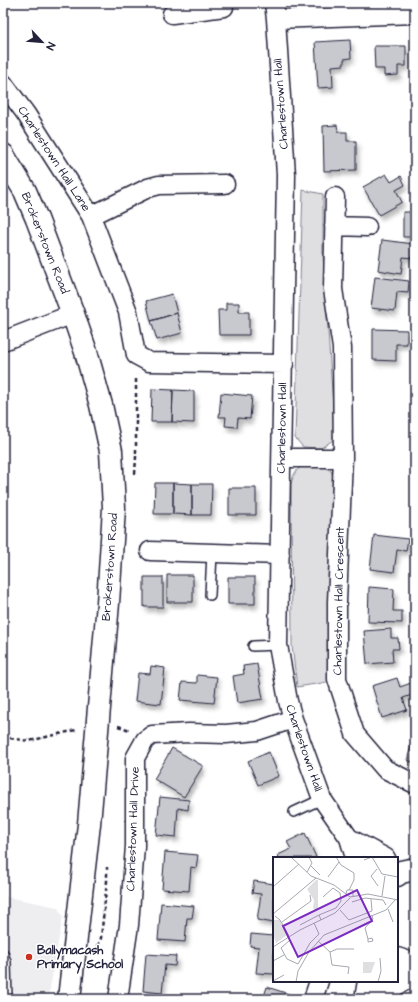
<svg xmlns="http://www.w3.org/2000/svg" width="418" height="1002" viewBox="0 0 418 1002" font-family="'Architects Daughter',sans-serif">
	<defs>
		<filter id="shadow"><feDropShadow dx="2.5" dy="4.5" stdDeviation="2" flood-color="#0004"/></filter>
	</defs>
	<rect width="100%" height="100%" fill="#fff"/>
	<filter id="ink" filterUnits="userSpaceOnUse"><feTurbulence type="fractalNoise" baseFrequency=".025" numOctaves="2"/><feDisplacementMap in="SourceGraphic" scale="8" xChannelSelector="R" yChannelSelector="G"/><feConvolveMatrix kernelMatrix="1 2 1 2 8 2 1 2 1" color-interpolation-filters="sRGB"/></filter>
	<g filter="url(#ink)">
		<path fill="#eeeef1" d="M 3,896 L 57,907 L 63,916 L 48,999 L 3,999 Z"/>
		<path fill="#dfdfe2" stroke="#80808e" d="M 303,190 L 323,194 L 323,255 L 334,423 L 333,440 L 321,448 L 303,447 L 295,438 Z
			M 321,465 L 331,471 L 335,481 L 328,682 L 297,687 L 292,646 L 291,484 C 296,464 302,466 321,465 Z"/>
		<path fill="#c8c8cf" stroke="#22223b" filter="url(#shadow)" d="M 350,40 L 351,58 L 344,59 L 344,65 L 332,66 L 333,87 L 318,88 L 315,42 Z
			M 374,46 L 406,46 L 406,66 L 398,66 L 398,75 L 384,76 L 384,69 L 375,69 Z
			M 337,125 L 338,132 L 347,132 L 347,141 L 356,141 L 356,170 L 324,171 L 323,126 Z
			M 386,174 L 391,182 L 401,176 L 405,185 L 396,190 L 402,202 L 379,215 L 363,187 Z
			M 403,212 L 415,212 L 415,237 L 403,237 Z
			M 382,240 L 414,244 L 412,258 L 403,257 L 401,274 L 378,270 Z
			M 375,277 L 409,281 L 408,293 L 397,292 L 395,311 L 371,308 Z
			M 172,294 L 177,313 L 151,321 L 146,301 Z
			M 226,303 L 239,303 L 239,312 L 249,312 L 249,335 L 219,335 L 218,310 L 226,310 Z
			M 177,313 L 182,333 L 157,340 L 151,321 Z
			M 373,329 L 407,330 L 407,344 L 396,344 L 396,361 L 373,360 Z
			M 152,389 L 173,390 L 172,422 L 151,422 Z
			M 173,390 L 194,391 L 194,423 L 172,422 Z
			M 221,393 L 252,396 L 250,419 L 238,418 L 237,427 L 225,426 L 226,417 L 219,417 Z
			M 155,483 L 173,483 L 173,514 L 154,514 Z
			M 173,483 L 192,484 L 192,515 L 173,514 Z
			M 192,484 L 212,484 L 211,515 L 192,515 Z
			M 229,488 L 256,488 L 256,515 L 229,515 Z
			M 374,535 L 408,539 L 406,551 L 397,550 L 394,572 L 370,569 Z
			M 167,575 L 193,575 L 193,602 L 167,602 Z
			M 144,577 L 163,577 L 163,607 L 144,607 Z
			M 228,577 L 255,577 L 255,604 L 228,604 Z
			M 369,587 L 394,589 L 393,611 L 402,611 L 402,623 L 368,622 Z
			M 391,629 L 391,638 L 398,638 L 399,649 L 392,649 L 393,662 L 367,664 L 364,631 Z
			M 257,664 L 263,699 L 237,703 L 233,676 L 244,674 L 243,666 Z
			M 151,666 L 165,668 L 161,704 L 135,701 L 138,673 L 150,674 Z
			M 197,675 L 217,677 L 214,703 L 180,700 L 182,682 L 197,683 Z
			M 397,678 L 400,687 L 411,683 L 415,694 L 403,698 L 407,710 L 382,718 L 372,686 Z
			M 415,732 L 415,763 L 407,760 Z
			M 172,748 L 203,766 L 184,797 L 154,779 Z
			M 269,752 L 279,776 L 258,785 L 248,761 Z
			M 160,797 L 189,800 L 188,810 L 178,808 L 176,837 L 156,835 Z
			M 305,833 L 316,857 L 313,858 L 279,858 L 278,855 L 291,849 L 287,842 Z
			M 165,852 L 198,855 L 196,868 L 191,867 L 189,891 L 162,889 Z
			M 254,881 L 274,884 L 274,923 L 257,920 L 261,894 L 252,893 Z
			M 161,903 L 194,906 L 192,918 L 187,918 L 185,942 L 158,940 Z
			M 251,934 L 274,936 L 274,974 L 256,973 L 259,947 L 250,946 Z
			M 146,954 L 176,956 L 175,966 L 165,965 L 162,993 L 143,991 Z
			M 267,987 L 292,995 L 290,999 L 263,999 Z"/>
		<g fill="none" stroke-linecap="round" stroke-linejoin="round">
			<defs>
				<path id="lane" d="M 210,595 L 212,553
					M 253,646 L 278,645
					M 294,812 L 322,799
					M 3,953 L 6,962 L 7,999"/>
				<path id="street" d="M 274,3 L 276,19 L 286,175 L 278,645 L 288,701 L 293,719 L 322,799 L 349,838 L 355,858
					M 172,14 L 224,7 L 224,3
					M 276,19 L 415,14
					M 3,83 L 26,114 L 91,216 L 128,312 L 136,355 L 149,362 L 284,364
					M 335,197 L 333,289 L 342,348 L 343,458
					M 91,216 L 148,188 L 159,185 L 225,184
					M 334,226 L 367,227
					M 3,341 L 73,314
					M 282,458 L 343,458 L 337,602 L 337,679 L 355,734 L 385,769 L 415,784
					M 150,551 L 280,555
					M 349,838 L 386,858
					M 118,999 L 129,925 L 135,846 L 135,758 L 145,740 L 152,735 L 189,733 L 226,734 L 257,731 L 293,719
					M 313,999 L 319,981"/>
				<path id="secondary" d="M 3,155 L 25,191 L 37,219 L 73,314 L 86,352 L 101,405 L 111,451 L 114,508 L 108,603 L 89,824 L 69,999"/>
				<path id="primary" d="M 397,875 L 401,872 L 415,869
					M 397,959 L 415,965
					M 366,999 L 369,981
					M 375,999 L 389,988 L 415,973"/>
			</defs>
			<use href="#lane" stroke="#22223b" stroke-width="12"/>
			<use href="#street" stroke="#22223b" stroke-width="21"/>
			<use href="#secondary" stroke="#22223b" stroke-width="25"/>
			<use href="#primary" stroke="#22223b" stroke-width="25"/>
			<path stroke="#22223b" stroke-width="2.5" stroke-dasharray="4 3" stroke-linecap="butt" d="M 135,474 L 136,457 L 136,377
				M 118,726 L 130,730
				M 3,737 L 29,741 L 76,730
				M 98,946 L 101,938 L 107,881 L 107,867"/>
			<use href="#lane" stroke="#fff" stroke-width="9"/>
			<use href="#street" stroke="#fff" stroke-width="18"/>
			<use href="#secondary" stroke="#fff" stroke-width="22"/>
			<use href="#primary" stroke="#fff" stroke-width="22"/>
		</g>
	</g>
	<circle fill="#c8321e" stroke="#fff" stroke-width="1.5" cx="29" cy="957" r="4"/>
	<g text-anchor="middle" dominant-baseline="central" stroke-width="3" stroke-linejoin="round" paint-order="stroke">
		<g font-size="12" fill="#22223b" stroke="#fff">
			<text transform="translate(281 104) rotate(-94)">Charlestown Hall</text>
			<text transform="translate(54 159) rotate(57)">Charlestown Hall Lane</text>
			<text transform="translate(45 243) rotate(68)">Brokerstown Road</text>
			<text transform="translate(282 428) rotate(-89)">Charlestown Hall</text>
			<text transform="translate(110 567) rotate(-86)">Brokerstown Road</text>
			<text transform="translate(339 601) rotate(-89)">Charlestown Hall Crescent</text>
			<text transform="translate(304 748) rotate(71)">Charlestown Hall</text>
			<text transform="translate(133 829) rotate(-88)">Charlestown Hall Drive</text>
		</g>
		<g font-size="12" font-weight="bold" fill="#22223b" stroke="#fff" text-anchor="start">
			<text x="37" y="950">Ballymacash<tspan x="37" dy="14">Primary School</tspan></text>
		</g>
	</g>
	<g transform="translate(273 857)">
		<rect width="125" height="125" fill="#fff"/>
		<path d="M 43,23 L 45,23 L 45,53 L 40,52 L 41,43 L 34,32 ZM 0,58 L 1,63 L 7,63 L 14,78 L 3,86 L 0,77 ZM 90,105 L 102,105 L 98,116 L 90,116 Z" fill="#dfdfe2"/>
		<path fill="none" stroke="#a7a7b1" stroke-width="1" d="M 18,0 L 38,19 L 61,28 L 73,37M 63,0 L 68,8 L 81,16 L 81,23 L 76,33M 91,3 L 99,0 L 109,17 L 125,20M 38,9 L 47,18M 104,12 L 98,19 L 105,29M 34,15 L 39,6 L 36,0M 55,20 L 66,5M 0,30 L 26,7M 80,39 L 80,33 L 74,33 L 73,37 L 77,40 L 95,37 L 125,43M 109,39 L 112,19M 79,45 L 92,41 L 110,43 L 113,48M 115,52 L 120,65M 67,53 L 76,63 L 99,54 L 98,42M 0,57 L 43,21M 2,59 L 7,63 L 16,79M 48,63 L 46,58 L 63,51 L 68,44 L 67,36 L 60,31 L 50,40M 9,65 L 38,44 L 37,38M 27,68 L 46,58M 95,82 L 99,81 L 100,84 L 95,85 L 95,82 L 92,71 L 100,62 L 99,58M 45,84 L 57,95 L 59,108 L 76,110 L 75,117M 19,87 L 17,83 L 8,91 L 14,102 L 25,107 L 37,86 L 46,77 L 41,66M 0,90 L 27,73 L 62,56 L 77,41M 57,95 L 64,92 L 81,92M 0,104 L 11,98M 0,124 L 11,118M 23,125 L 25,114 L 36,95 L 51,78 L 113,53 L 123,42M 105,125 L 108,114 L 107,101"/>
		<path fill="#7b2cbf" fill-opacity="0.15" stroke="#7b2cbf" stroke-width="2" d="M 84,33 L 99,64 L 25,100 L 10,69 Z"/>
		<rect width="125" height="125" fill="none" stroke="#22223b" stroke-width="2"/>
	</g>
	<rect width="418" height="1002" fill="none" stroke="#fff" stroke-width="16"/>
	<rect x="8" y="8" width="402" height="986" fill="none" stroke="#22223b" stroke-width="1.5" filter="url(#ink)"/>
	<g transform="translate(42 42) rotate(116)" stroke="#ffffff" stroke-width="3" paint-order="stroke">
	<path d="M0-3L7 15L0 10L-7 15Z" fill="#22223b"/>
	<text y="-6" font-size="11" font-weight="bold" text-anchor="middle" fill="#22223b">N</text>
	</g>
</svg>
